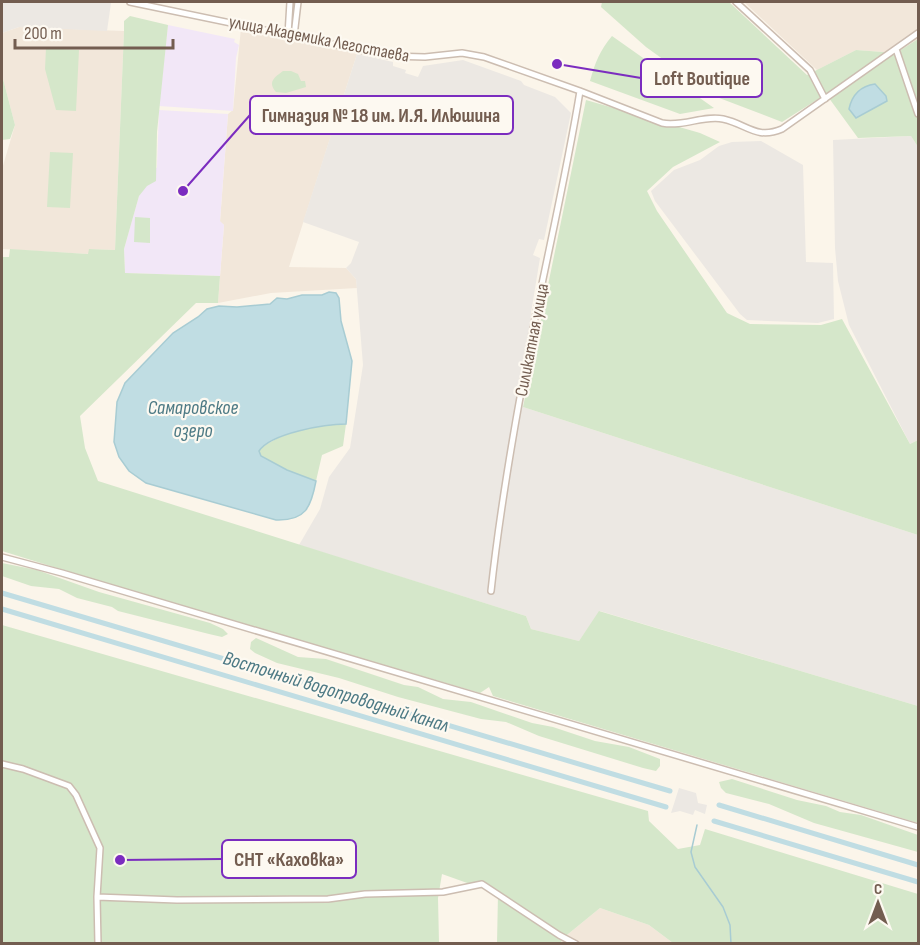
<svg xmlns="http://www.w3.org/2000/svg" width="920" height="945" viewBox="0 0 920 945" font-family="'Sofia Sans Condensed',sans-serif">
	<rect width="100%" height="100%" fill="#fbf5ea"/>
	<path fill="#f2e7da" d="M 744,2 L 918,2 L 918,39 L 896,53 L 856,50 L 817,70 Z
		M 19,27 L 124,31 L 115,250 L 89,249 L 89,254 L 2,249 L 2,169 L 15,125 L 2,75 L 2,33 Z
		M 241,28 L 357,54 L 289,267 L 346,268 L 356,279 L 357,288 L 271,293 L 218,303 L 224,225 L 220,222 L 228,114 L 233,110 Z
		M 600,908 L 649,925 L 673,943 L 561,944 L 562,939 Z"/>
	<path fill="#ece8e3" d="M 2,2 L 111,2 L 111,3 L 107,31 L 19,27 L 2,33 Z
		M 357,54 L 393,62 L 393,66 L 406,70 L 405,73 L 418,77 L 423,66 L 463,60 L 521,81 L 524,85 L 555,97 L 571,113 L 544,240 L 539,239 L 533,255 L 540,258 L 531,313 L 523,407 L 918,535 L 918,706 L 600,611 L 579,641 L 531,629 L 526,616 L 299,545 L 320,509 L 329,477 L 350,448 L 363,365 L 356,279 L 346,268 L 351,263 L 359,242 L 303,222 Z
		M 911,136 L 918,147 L 918,440 L 910,444 L 849,325 L 838,281 L 835,248 L 833,140 Z
		M 761,141 L 803,165 L 806,262 L 833,263 L 834,319 L 818,323 L 747,320 L 740,314 L 655,201 L 651,191 L 674,170 L 700,160 L 719,146 L 732,142 Z
		M 679,788 L 696,793 L 698,803 L 707,805 L 705,814 L 695,810 L 693,815 L 680,811 L 671,813 Z"/>
	<path fill="#f2e7f7" d="M 168,25 L 235,39 L 234,42 L 239,45 L 236,58 L 233,111 L 159,106 Z
		M 159,110 L 228,114 L 220,221 L 224,225 L 220,276 L 125,273 L 124,249 L 139,196 L 157,167 Z"/>
	<path fill="#d5e7ca" d="M 602,2 L 729,2 L 807,75 L 856,50 L 896,53 L 918,39 L 918,147 L 911,136 L 858,138 L 826,94 L 782,122 L 714,96 L 646,47 L 601,7 Z
		M 130,16 L 168,25 L 157,132 L 156,181 L 147,186 L 139,196 L 124,249 L 125,273 L 220,276 L 218,303 L 196,303 L 80,416 L 85,448 L 98,481 L 526,616 L 531,629 L 579,641 L 599,611 L 918,706 L 918,823 L 493,696 L 489,687 L 480,693 L 154,598 L 2,551 L 2,257 L 9,257 L 10,249 L 88,254 L 89,249 L 115,250 L 124,31 L 124,21 Z
		M 612,36 L 714,108 L 680,114 L 590,81 C 595,63 600,50 612,36 Z
		M 46,48 L 79,50 L 76,111 L 56,110 L 45,69 Z
		M 283,71 L 291,71 L 298,74 L 301,81 L 305,81 L 306,87 L 286,93 L 276,92 C 266,81 277,76 283,71 Z
		M 2,75 L 15,125 L 10,139 L 2,140 Z
		M 586,100 L 700,133 L 720,142 L 673,167 L 647,191 L 657,211 L 727,313 L 750,324 L 821,325 L 842,319 L 910,444 L 918,440 L 918,535 L 523,407 Z
		M 50,152 L 73,153 L 70,208 L 47,207 Z
		M 135,217 L 150,218 L 150,243 L 134,242 Z
		M 346,424 L 343,446 L 322,455 L 316,481 C 299,475 272,469 259,454 L 260,449 C 284,431 317,424 346,424 Z
		M 2,563 L 37,570 L 99,592 L 210,623 L 223,629 L 228,634 L 222,637 L 209,634 L 118,611 L 112,607 L 77,598 L 59,589 L 31,586 L 2,576 Z
		M 2,625 L 648,811 L 649,821 L 678,849 L 700,845 L 705,829 L 918,894 L 918,943 L 673,943 L 649,925 L 600,908 L 562,939 L 561,943 L 497,943 L 498,894 L 442,874 L 438,898 L 439,943 L 2,943 Z
		M 256,638 L 298,657 L 326,659 L 404,685 L 418,687 L 443,699 L 471,702 L 532,723 L 553,727 L 595,741 L 629,747 L 660,759 L 660,766 L 656,771 L 643,768 L 539,736 L 506,722 L 481,719 L 398,697 L 339,678 L 277,663 L 255,653 L 250,649 L 251,642 Z
		M 732,779 L 797,800 L 826,806 L 840,812 L 861,815 L 918,835 L 918,852 L 814,823 L 769,804 L 726,793 L 721,788 L 719,782 Z"/>
	<path fill="#c0dde3" stroke="#a8ccd3" stroke-width="1.5" d="M 875,84 L 886,96 L 887,101 L 856,118 L 849,109 C 852,95 861,86 875,84 Z
		M 329,292 L 336,293 L 339,298 L 341,321 L 352,361 L 346,424 C 326,424 271,433 259,451 L 261,456 L 287,470 L 316,481 C 311,507 306,521 276,520 L 146,483 L 129,471 L 119,457 L 114,442 L 117,402 L 125,383 L 173,333 L 198,317 L 207,309 L 219,306 L 237,307 L 270,304 L 277,298 L 287,299 L 302,295 L 322,295 Z"/>
	<g fill="none" stroke-linecap="round" stroke-linejoin="round">
		<path stroke="#a8ccd3" stroke-width="1.5" d="M 697,825 L 691,852 L 695,867 L 723,907 L 730,925 L 731,944"/>
		<path stroke="#c0dde3" stroke-width="5" d="M 2,593 L 670,791
			M 2,609 L 666,807
			M 719,805 L 918,865
			M 714,821 L 918,882"/>
		<defs>
			<path id="street" d="M 130,2 L 389,56 L 425,57 L 462,53 L 484,57 L 580,91 L 662,123 C 684,127 703,115 723,119 C 747,124 756,140 782,129 L 918,33
				M 736,2 L 810,70 L 825,99
				M 288,35 L 290,2
				M 294,36 L 298,2
				M 896,49 L 918,114
				M 2,557 L 62,573 L 918,827
				M 491,591 C 501,499 518,404 536,313 C 551,239 568,165 580,91
				M 2,764 L 23,769 L 69,786 L 76,795 L 100,848 L 97,897 L 98,944
				M 97,897 L 177,900 L 328,899 L 365,894 L 443,892 L 482,884 L 559,935 L 576,944"/>
		</defs>
		<use href="#street" stroke="#ccbdb1" stroke-width="8"/>
		<use href="#street" stroke="#fff" stroke-width="5"/>
	</g>
	<g text-anchor="middle" dominant-baseline="central" stroke-width="4.5" stroke-linejoin="round" paint-order="stroke">
		<g font-size="18" fill="#735d50" stroke="#fdf9f1">
			<text transform="translate(319 39) rotate(11)">улица Академика Легостаева</text>
			<text transform="translate(532 340) rotate(-79)">Силикатная улица</text>
		</g>
		<g font-size="20" font-style="italic" fill="#4c7984" stroke="#fdf9f1">
			<text x="193" y="408">Самаровское<tspan x="193" dy="23">озеро</tspan></text>
			<text transform="translate(336 692) rotate(17)">Восточный водопроводный канал</text>
		</g>
	</g>
	<path fill="none" stroke="#7b2cbf" stroke-width="2" d="M557 64L641 78M183 191L250 115M120 860L222 859"/>
	<g fill="#7b2cbf" stroke="#fdf9f1" stroke-width="2">
		<circle cx="557" cy="64" r="6"/>
		<circle cx="183" cy="191" r="6"/>
		<circle cx="120" cy="860" r="6"/>
	</g>
	<g fill="#fdf9f1" stroke="#7b2cbf" stroke-width="2">
		<rect x="641" y="59" width="121" height="38" rx="6"/>
		<rect x="250" y="96" width="263" height="38" rx="6"/>
		<rect x="222" y="840" width="134" height="38" rx="6"/>
	</g>
	<g font-size="20" text-anchor="middle" font-weight="bold" fill="#735d50">
		<text x="702" y="85">Loft Boutique</text>
		<text x="381" y="122">Гимназия № 18 им. И.Я. Илюшина</text>
		<text x="289" y="866">СНТ «Каховка»</text>
	</g>
	<rect width="920" height="945" fill="none" stroke="#735d50" stroke-width="6"/>
	<g transform="translate(878 903)" stroke="#fdf9f1" stroke-width="4.5" paint-order="stroke">
	<path d="M0-4.5L10 22L0 15L-10 22Z" fill="#735d50"/>
	<text y="-9" font-size="16" font-weight="bold" text-anchor="middle" fill="#735d50">С</text>
	</g>
	<path d="M15 39v9h158v-9" fill="none" stroke="#735d50" stroke-width="3"/>
	<text x="24" y="39" font-size="18" fill="#735d50" stroke="#fdf9f1" stroke-width="4.5" paint-order="stroke">200 m</text>
</svg>
